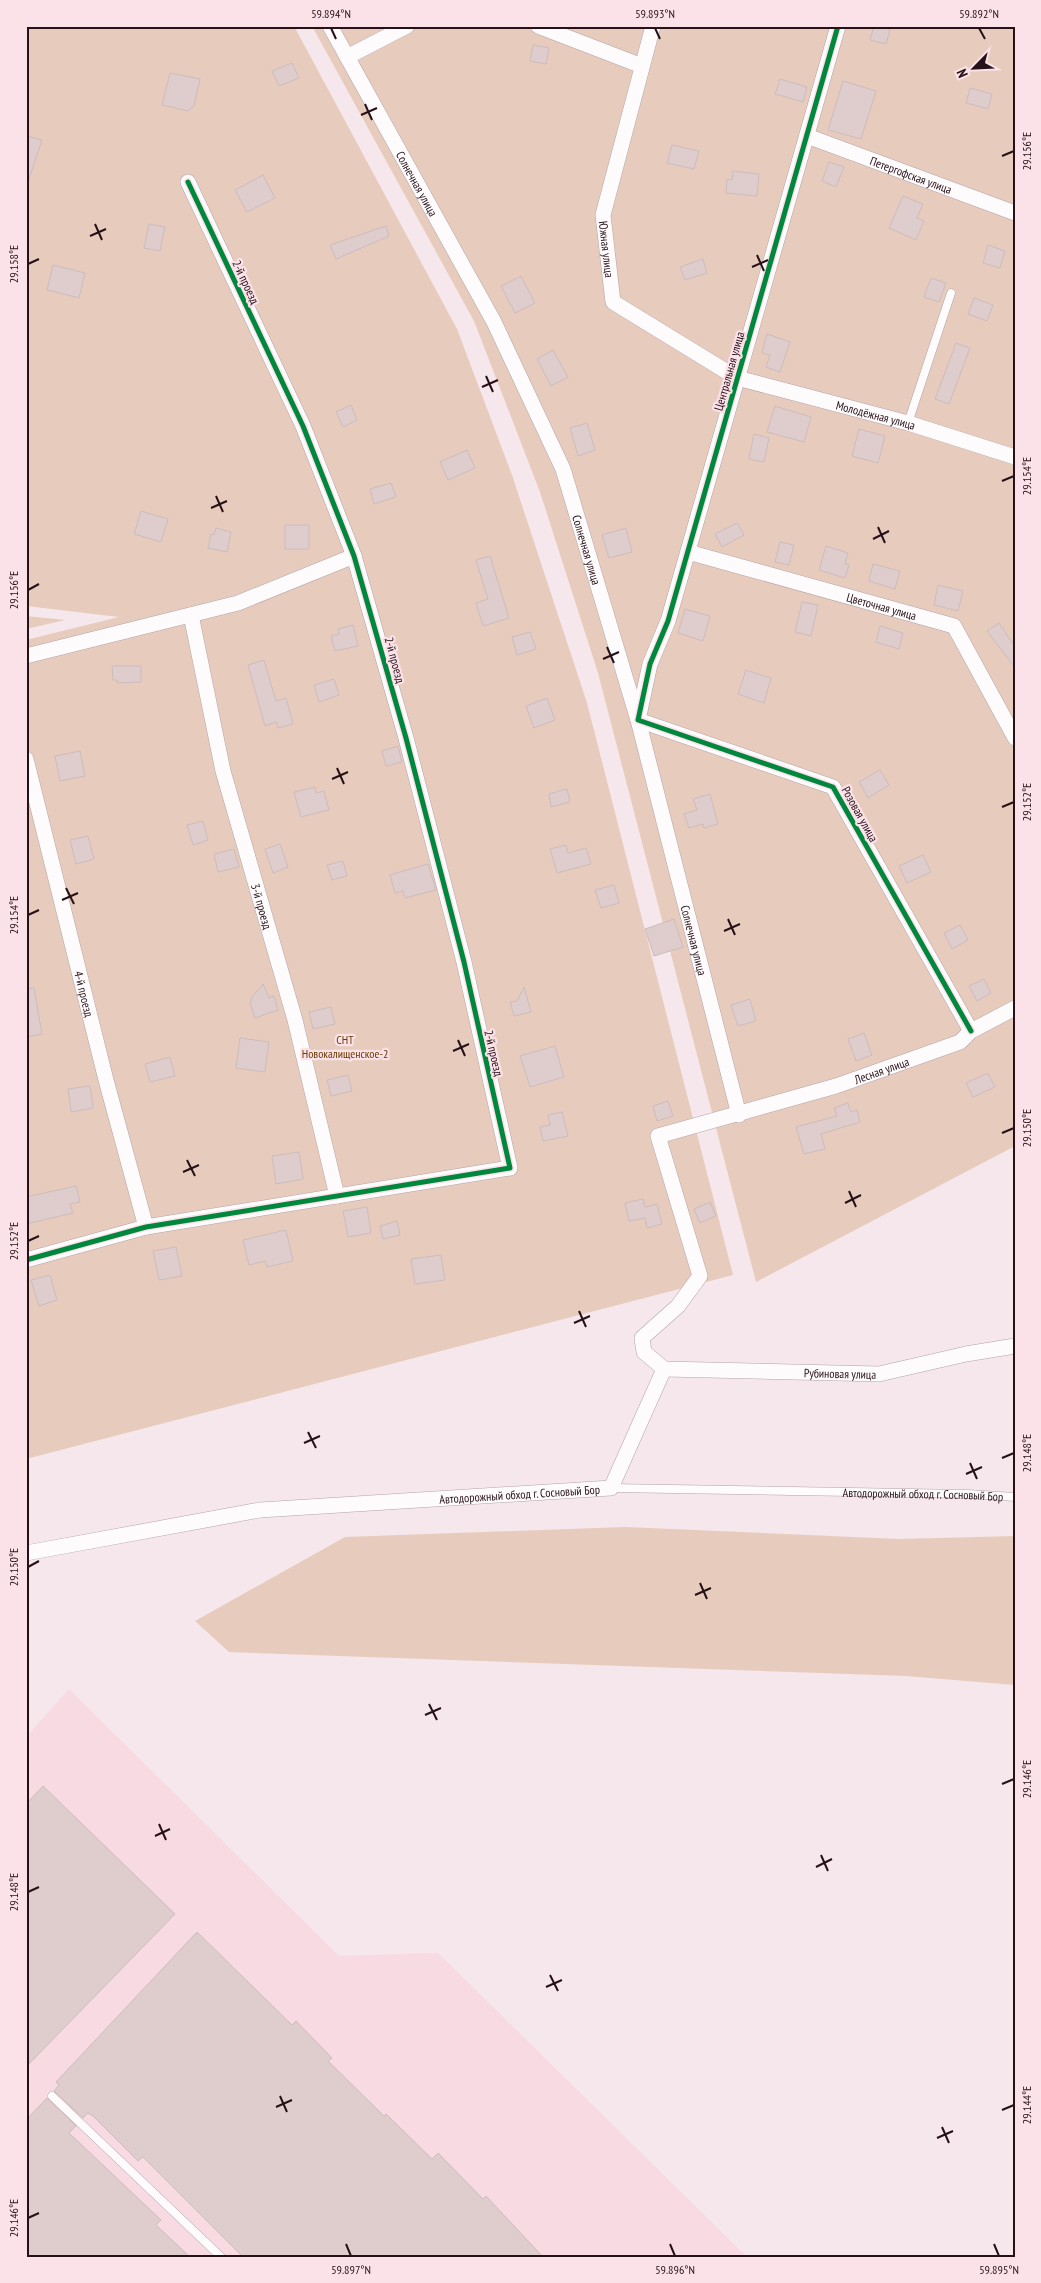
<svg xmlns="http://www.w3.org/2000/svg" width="1041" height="2283" viewBox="0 0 1041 2283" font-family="'PT Sans Narrow',sans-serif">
	<rect width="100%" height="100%" fill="#f5e7eb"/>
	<path fill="#f8dae2" d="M 69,1689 L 339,1956 L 438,1953 L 747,2257 L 26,2257 L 26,1737 Z"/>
	<path fill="#e7ccbd" d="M 26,26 L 294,26 L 457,329 L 512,475 L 587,703 L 733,1275 L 26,1459 L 26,640 L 119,617 L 26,606 Z
		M 312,26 L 1015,26 L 1015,1146 L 756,1282 L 598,673 L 540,492 L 474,321 Z
		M 26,616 L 65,620 L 26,629 Z
		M 625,1527 L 899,1539 L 1015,1536 L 1015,1685 L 906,1676 L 229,1652 L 195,1621 L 345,1537 Z"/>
	<path fill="#dfcdce" stroke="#cdbcbd" d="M 874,26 L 891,26 L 886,44 L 870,40 Z
		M 533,45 L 549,48 L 546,64 L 530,61 Z
		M 292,63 L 299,78 L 279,86 L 272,71 Z
		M 170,73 L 200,79 L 194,106 L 188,111 L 162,105 Z
		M 780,79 L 807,87 L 803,102 L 775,94 Z
		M 843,81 L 876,91 L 861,139 L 828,130 Z
		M 970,88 L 992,94 L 988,109 L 966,103 Z
		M 26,136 L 42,140 L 29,179 L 26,178 Z
		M 672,145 L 699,151 L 694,169 L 667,163 Z
		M 829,162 L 844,167 L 836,187 L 822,181 Z
		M 733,171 L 759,174 L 757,196 L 726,193 L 727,179 L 732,180 Z
		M 263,175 L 275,198 L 247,212 L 235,190 Z
		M 903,196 L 923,204 L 917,218 L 924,221 L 916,240 L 889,228 Z
		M 149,224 L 165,227 L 160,251 L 144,248 Z
		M 386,226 L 389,236 L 336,259 L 330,245 Z
		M 988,245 L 1005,251 L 1000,268 L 983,263 Z
		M 703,259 L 707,273 L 685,280 L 680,267 Z
		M 53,265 L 85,273 L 79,298 L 47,290 Z
		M 521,276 L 535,303 L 515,313 L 501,286 Z
		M 931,278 L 946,283 L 939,302 L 924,297 Z
		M 974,298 L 993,305 L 987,321 L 968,314 Z
		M 767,334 L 790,342 L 780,372 L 766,367 L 770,355 L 762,353 Z
		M 956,343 L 970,348 L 949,404 L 935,399 Z
		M 553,350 L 568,377 L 551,386 L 537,359 Z
		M 351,405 L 357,420 L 343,427 L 336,412 Z
		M 775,406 L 811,417 L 804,442 L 767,432 Z
		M 587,423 L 595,450 L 578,456 L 570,428 Z
		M 859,429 L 885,436 L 878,463 L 852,456 Z
		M 754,434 L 769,438 L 764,462 L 749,459 Z
		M 467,450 L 475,468 L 448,480 L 440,462 Z
		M 391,483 L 396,497 L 374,504 L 370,489 Z
		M 141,511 L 168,519 L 161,542 L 134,534 Z
		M 737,523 L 744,535 L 722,547 L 715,534 Z
		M 285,525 L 309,525 L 309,549 L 285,549 Z
		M 216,528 L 231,532 L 227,552 L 208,548 L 211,534 L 214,535 Z
		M 626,528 L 632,552 L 609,558 L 602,535 Z
		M 780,542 L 794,545 L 789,565 L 775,562 Z
		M 826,546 L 848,553 L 845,564 L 849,565 L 845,578 L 819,570 Z
		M 490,556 L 509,618 L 483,626 L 476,603 L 488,599 L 476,560 Z
		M 873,564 L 900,571 L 895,589 L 869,581 Z
		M 938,585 L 963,591 L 958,611 L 934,605 Z
		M 802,602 L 818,605 L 811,636 L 795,632 Z
		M 685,609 L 710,616 L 703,641 L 678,633 Z
		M 999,623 L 1015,647 L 1015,664 L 1013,665 L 987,631 Z
		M 353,625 L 358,646 L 335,651 L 331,636 L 339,634 L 338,629 Z
		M 880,626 L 903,633 L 899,649 L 876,642 Z
		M 530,632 L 536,649 L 517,655 L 512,637 Z
		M 264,660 L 276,701 L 286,698 L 293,724 L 278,728 L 276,722 L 265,726 L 248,665 Z
		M 112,666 L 141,666 L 141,682 L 117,683 L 117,680 L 113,680 Z
		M 746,670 L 771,678 L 764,703 L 738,694 Z
		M 334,679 L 339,695 L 319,702 L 314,685 Z
		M 547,698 L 555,720 L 534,728 L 526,706 Z
		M 398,746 L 402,762 L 386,766 L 382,751 Z
		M 80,751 L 85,776 L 60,781 L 55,756 Z
		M 880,770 L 889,785 L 868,798 L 859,782 Z
		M 315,787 L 316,793 L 324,791 L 329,810 L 301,817 L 294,792 Z
		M 567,789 L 570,802 L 551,807 L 549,794 Z
		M 710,794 L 718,824 L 704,828 L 703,824 L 689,828 L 684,814 L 697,810 L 693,799 Z
		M 203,821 L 208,840 L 193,845 L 187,825 Z
		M 88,836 L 94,859 L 76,864 L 70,840 Z
		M 280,844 L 288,867 L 273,873 L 265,849 Z
		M 566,845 L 568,853 L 586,848 L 591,864 L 557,873 L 550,849 Z
		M 234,849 L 239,867 L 218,872 L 214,854 Z
		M 923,855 L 931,872 L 907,883 L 899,866 Z
		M 343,861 L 347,876 L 332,880 L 327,865 Z
		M 428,864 L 436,890 L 405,898 L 403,891 L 395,893 L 390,875 Z
		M 614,885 L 619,903 L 601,908 L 595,890 Z
		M 674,919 L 683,947 L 654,956 L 645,929 Z
		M 960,925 L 968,940 L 952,949 L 944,933 Z
		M 984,979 L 991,993 L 977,1001 L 969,986 Z
		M 263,984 L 269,998 L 274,996 L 278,1010 L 255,1018 L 250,1003 L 252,997 Z
		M 524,987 L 531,1012 L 514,1016 L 510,1002 L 517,1001 Z
		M 34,988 L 42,1034 L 26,1037 L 26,989 Z
		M 750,999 L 756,1021 L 738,1026 L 731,1005 Z
		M 331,1007 L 335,1024 L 313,1029 L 309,1012 Z
		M 864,1033 L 872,1055 L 856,1061 L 848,1039 Z
		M 240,1038 L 269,1042 L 265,1072 L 236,1068 Z
		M 555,1046 L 564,1077 L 530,1087 L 520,1056 Z
		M 170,1057 L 175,1076 L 150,1082 L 145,1064 Z
		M 988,1073 L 995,1087 L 973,1097 L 966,1083 Z
		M 348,1075 L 352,1091 L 331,1096 L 327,1080 Z
		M 90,1086 L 93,1108 L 71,1112 L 68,1089 Z
		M 668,1101 L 673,1116 L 657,1121 L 653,1106 Z
		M 848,1103 L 851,1112 L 857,1110 L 860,1122 L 821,1134 L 825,1149 L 804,1154 L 796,1127 L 837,1116 L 834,1108 Z
		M 562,1112 L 568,1136 L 543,1141 L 540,1127 L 550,1125 L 548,1115 Z
		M 299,1152 L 303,1179 L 276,1184 L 272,1156 Z
		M 76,1186 L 80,1202 L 70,1204 L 73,1213 L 26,1224 L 26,1197 Z
		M 643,1199 L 645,1207 L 657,1204 L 662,1224 L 647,1228 L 645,1218 L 629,1221 L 625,1203 Z
		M 710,1202 L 716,1216 L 700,1223 L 694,1209 Z
		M 367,1207 L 371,1233 L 348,1237 L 343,1211 Z
		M 397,1221 L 400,1235 L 383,1239 L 380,1226 Z
		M 286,1230 L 293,1261 L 267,1267 L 265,1261 L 249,1265 L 243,1240 Z
		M 176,1247 L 182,1276 L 159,1280 L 153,1251 Z
		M 441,1255 L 445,1280 L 415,1284 L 411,1259 Z
		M 50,1275 L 57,1300 L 39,1306 L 31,1280 Z
		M 43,1786 L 175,1914 L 26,2067 L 26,1804 Z
		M 197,1932 L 292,2025 L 296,2021 L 332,2058 L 328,2061 L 384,2116 L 386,2114 L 432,2159 L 438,2153 L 483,2199 L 486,2196 L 543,2257 L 243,2257 L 143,2157 L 138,2161 L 93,2116 L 88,2113 L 83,2118 L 54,2091 L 59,2085 L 56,2082 Z
		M 47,2098 L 76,2126 L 69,2133 L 161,2220 L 156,2225 L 190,2257 L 26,2257 L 26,2120 Z"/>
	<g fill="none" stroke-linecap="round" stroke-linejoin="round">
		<defs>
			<g id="lane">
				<path d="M 908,423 L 951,293"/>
				<path id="s1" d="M 611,1488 L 968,1494 L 1015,1497"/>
				<path d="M 52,2096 L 221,2257"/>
			</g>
			<g id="street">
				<path id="s2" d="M 330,26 L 494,322 L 563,469 L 638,720 L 739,1115"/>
				<path d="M 538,26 L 642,66"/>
				<path id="s3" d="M 653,26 L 603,215 L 613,302 L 737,378 L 908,423 L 1015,457"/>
				<path d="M 838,26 L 668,621 L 650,664 L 638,720 L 833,787 L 971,1031"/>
				<path d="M 347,57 L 407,26"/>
				<path id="s4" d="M 807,136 L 1015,213"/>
				<path id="s5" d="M 688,552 L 954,626 L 1015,738"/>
				<path id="s6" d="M 191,615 L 223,771 L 295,1020 L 337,1196"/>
				<path d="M 26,656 L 238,603 L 354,556"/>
				<path id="s7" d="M 26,759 L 106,1080 L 146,1227"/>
				<path d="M 26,1260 L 146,1227 L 510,1168 L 464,962 L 406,738 L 354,556 L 303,426 L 188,182"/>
				<path id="s8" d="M 664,1369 L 644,1352 L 642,1338 L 678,1306 L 700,1276 L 658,1136 L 836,1086 L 960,1042 L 971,1031 L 1015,1008"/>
				<path id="s9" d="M 664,1369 L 879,1374 L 966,1354 L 1015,1346"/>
				<path id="s10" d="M 26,1553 L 260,1510 L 611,1488 L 664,1369"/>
			</g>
		</defs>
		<use href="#lane" stroke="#b4a3a8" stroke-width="9"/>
		<use href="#street" stroke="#b4a3a8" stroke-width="16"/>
		<use href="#lane" stroke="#fefbfc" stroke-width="8"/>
		<use href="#street" stroke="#fefbfc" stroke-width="15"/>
		<defs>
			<path id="cycleway" d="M 838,26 L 668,621 L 650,664 L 638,720 L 833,787 L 971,1031
				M 26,1260 L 146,1227 L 510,1168 L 464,962 L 406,738 L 354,556 L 303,426 L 188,182"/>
		</defs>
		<use href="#cycleway" stroke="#fbe1e8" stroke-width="8"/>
		<use href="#cycleway" stroke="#00873e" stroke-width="5"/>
	</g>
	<path fill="none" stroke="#261118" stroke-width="2" d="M 331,28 L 336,39M 655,28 L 660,39M 979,28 L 985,39M 365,104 L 372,120M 361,115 L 377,108M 1002,156 L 1014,151M 95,224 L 102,240M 90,236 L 106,229M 757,255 L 764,271M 28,264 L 39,259M 752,267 L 768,260M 486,376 L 493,392M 482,387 L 498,380M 1002,481 L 1014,476M 216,496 L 223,512M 211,508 L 227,501M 878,527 L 885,543M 873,539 L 889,531M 28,590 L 39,584M 607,647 L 614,663M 603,659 L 619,652M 337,768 L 344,784M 332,779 L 348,772M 1002,807 L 1014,802M 66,888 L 74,904M 62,900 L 78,893M 28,915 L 39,910M 728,919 L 735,935M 724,931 L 740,924M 458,1040 L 465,1056M 453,1051 L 469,1044M 1002,1133 L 1014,1128M 187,1160 L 195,1176M 183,1172 L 199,1165M 849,1191 L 856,1207M 845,1203 L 861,1195M 28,1241 L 39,1236M 579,1311 L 586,1327M 574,1323 L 590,1316M 308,1432 L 316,1448M 304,1443 L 320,1436M 1002,1458 L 1014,1453M 970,1463 L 977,1479M 966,1474 L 982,1467M 28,1567 L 39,1561M 700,1583 L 707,1599M 695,1595 L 711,1588M 429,1704 L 437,1720M 425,1715 L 441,1708M 1002,1784 L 1014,1779M 159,1824 L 166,1840M 155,1836 L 170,1829M 821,1855 L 828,1871M 816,1867 L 832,1859M 28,1892 L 39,1887M 550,1975 L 558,1991M 546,1987 L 562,1980M 280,2096 L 287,2112M 276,2107 L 292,2100M 1002,2110 L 1014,2105M 942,2127 L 949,2143M 937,2138 L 953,2131M 28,2218 L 39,2213M 346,2244 L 351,2256M 670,2244 L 675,2256M 994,2244 L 999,2256"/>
	<g text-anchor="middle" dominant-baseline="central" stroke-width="4.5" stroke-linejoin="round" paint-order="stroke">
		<g font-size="12" fill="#261118" stroke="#fbe1e8">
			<text stroke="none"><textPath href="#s4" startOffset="111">Петергофская улица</textPath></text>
			<text stroke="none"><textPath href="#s2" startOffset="180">Солнечная улица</textPath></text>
			<text stroke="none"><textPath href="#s3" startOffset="230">Южная улица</textPath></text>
			<text transform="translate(246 282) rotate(65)">2-й проезд</text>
			<text transform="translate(729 371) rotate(-74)">Центральная улица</text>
			<text stroke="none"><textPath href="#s3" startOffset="572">Молодёжная улица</textPath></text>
			<text stroke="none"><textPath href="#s2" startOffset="585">Солнечная улица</textPath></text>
			<text stroke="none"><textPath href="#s5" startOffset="201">Цветочная улица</textPath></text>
			<text transform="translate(395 660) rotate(75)">2-й проезд</text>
			<text transform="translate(860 814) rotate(61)">Розовая улица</text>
			<text stroke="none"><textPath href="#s6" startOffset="300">3-й проезд</textPath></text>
			<text stroke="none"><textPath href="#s2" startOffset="990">Солнечная улица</textPath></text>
			<text stroke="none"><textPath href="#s7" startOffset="242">4-й проезд</textPath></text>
			<text transform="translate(494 1053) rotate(77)">2-й проезд</text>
			<text stroke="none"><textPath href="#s8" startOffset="505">Лесная улица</textPath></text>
			<text stroke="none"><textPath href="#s9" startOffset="176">Рубиновая улица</textPath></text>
			<text stroke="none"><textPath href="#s10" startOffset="498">Автодорожный обход г. Сосновый Бор</textPath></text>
			<text stroke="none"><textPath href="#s1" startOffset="312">Автодорожный обход г. Сосновый Бор</textPath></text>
		</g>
		<g font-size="12" fill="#6b3a01" stroke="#fbe1e8">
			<text x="345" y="1039">СНТ<tspan x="345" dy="14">Новокалищенское-2</tspan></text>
		</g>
	</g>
	<rect width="1041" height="2283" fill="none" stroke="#fbe1e8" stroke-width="55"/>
	<g transform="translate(974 68) rotate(246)" stroke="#fbe1e8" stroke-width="4" paint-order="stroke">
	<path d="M0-4L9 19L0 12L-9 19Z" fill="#261118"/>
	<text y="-8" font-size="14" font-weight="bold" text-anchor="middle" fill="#261118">N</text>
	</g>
	<rect x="28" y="28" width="986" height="2228" fill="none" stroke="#261118" stroke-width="2"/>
	<g font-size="12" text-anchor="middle" fill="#261118">
		<text x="331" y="18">59.894°N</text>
		<text x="655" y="18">59.893°N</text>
		<text x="979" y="18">59.892°N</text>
		<text transform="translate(1027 151) rotate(-90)" y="4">29.156°E</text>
		<text transform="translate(14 264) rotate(-90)" y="4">29.158°E</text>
		<text transform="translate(1027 476) rotate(-90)" y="4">29.154°E</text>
		<text transform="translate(14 590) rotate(-90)" y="4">29.156°E</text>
		<text transform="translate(1027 802) rotate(-90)" y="4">29.152°E</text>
		<text transform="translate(14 915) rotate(-90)" y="4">29.154°E</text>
		<text transform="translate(1027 1128) rotate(-90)" y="4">29.150°E</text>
		<text transform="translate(14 1241) rotate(-90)" y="4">29.152°E</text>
		<text transform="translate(1027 1453) rotate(-90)" y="4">29.148°E</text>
		<text transform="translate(14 1567) rotate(-90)" y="4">29.150°E</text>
		<text transform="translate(1027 1779) rotate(-90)" y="4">29.146°E</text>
		<text transform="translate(14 1892) rotate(-90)" y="4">29.148°E</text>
		<text transform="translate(1027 2105) rotate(-90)" y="4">29.144°E</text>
		<text transform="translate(14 2218) rotate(-90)" y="4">29.146°E</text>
		<text x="351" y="2274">59.897°N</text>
		<text x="675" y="2274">59.896°N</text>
		<text x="999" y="2274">59.895°N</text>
	</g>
</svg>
